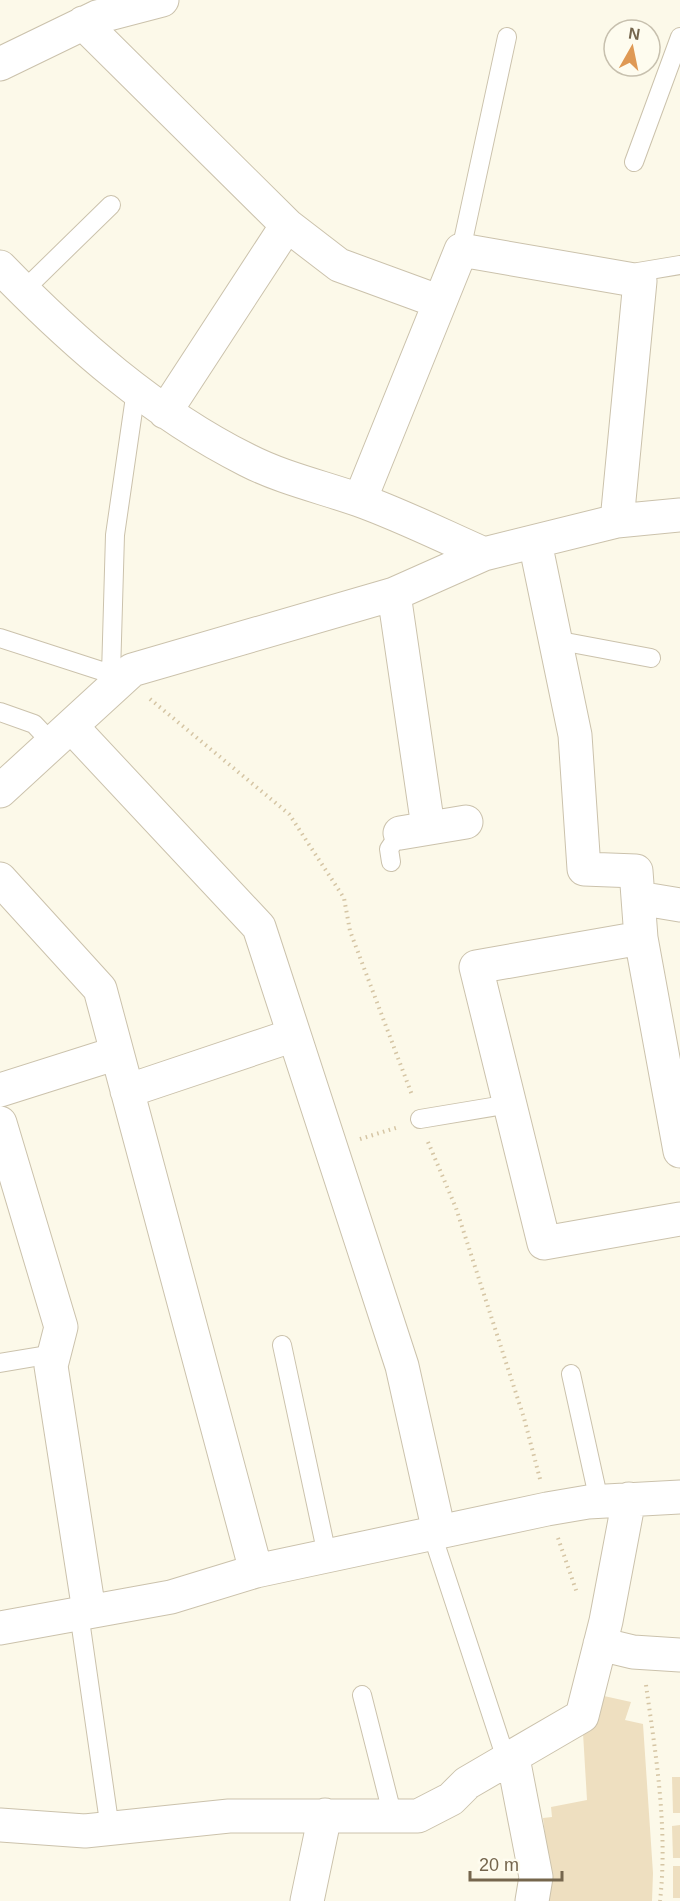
<svg xmlns="http://www.w3.org/2000/svg" width="680" height="1901" viewBox="0 0 680 1901" font-family="Arial,sans-serif">
	<rect width="100%" height="100%" fill="#fcf9e9"/>
	<path fill="#eedfc0" d="M 604,1696 L 631,1702 L 625,1720 L 643,1724 L 653,1873 L 652,1901 L 545,1901 L 550,1879 L 543,1818 L 552,1817 L 551,1807 L 587,1800 L 583,1733 L 599,1719 Z
		M 672,1777 L 680,1777 L 680,1813 L 673,1813 Z
		M 680,1825 L 680,1858 L 673,1858 L 672,1826 Z
		M 673,1866 L 680,1866 L 680,1898 L 673,1898 Z"/>
	<g fill="none" stroke-linecap="round" stroke-linejoin="round">
		<defs>
			<path id="lane" d="M 634,162 L 680,37
				M 461,250 L 507,37
				M 634,281 L 638,272 L 680,265
				M 23,291 L 111,205
				M 0,638 L 111,674 L 119,681
				M 555,640 L 651,658
				M 111,674 L 115,535 L 136,390
				M 0,712 L 34,724 L 52,743
				M 391,862 L 389,849 L 400,833
				M 420,1119 L 510,1104
				M 282,1345 L 327,1555
				M 0,1363 L 53,1354
				M 571,1374 L 599,1501
				M 432,1534 L 507,1762
				M 79,1613 L 110,1829
				M 362,1695 L 393,1817"/>
			<path id="street" d="M 83,23 L 287,225 L 165,412
				M 0,64 L 97,17 L 162,0
				M 287,225 L 339,265 L 440,302
				M 0,267 C 73,342 153,413 247,460 C 282,478 322,487 359,500 C 401,515 443,536 484,554
				M 360,500 L 461,250 L 640,281 L 617,521
				M 535,542 L 575,735 L 584,869 L 636,871 L 641,938 L 680,1151
				M 394,594 L 428,827
				M 71,726 L 259,927 L 402,1366 L 439,1532
				M 0,791 L 132,670 L 394,594 L 484,554 L 617,521 L 680,515
				M 400,833 L 466,822
				M 0,879 L 100,989 L 256,1571
				M 638,898 L 680,905
				M 641,938 L 476,967 L 544,1243 L 680,1219
				M 0,1090 L 117,1053
				M 127,1091 L 294,1035
				M 0,1123 L 61,1327 L 51,1366 L 89,1611
				M 0,1628 L 171,1597 L 256,1571 L 547,1509 L 588,1502 L 680,1497
				M 600,1644 L 633,1652 L 680,1655
				M 513,1758 L 536,1877 L 532,1901
				M 0,1825 L 85,1831 L 229,1816 L 418,1816 L 451,1799 L 467,1783 L 582,1716 L 606,1621 L 629,1499
				M 307,1901 L 325,1815"/>
		</defs>
		<use href="#lane" stroke="#cbc2ac" stroke-width="20"/>
		<use href="#street" stroke="#cbc2ac" stroke-width="35"/>
		<path stroke="#d5c5a4" stroke-width="4" stroke-dasharray="1.5 4.5" stroke-linecap="butt" d="M 150,699 L 289,814 L 344,898 L 350,931 L 412,1095
			M 360,1139 L 399,1127
			M 428,1142 L 456,1208 L 524,1418 L 540,1479
			M 558,1538 L 577,1593
			M 646,1685 C 656,1756 668,1829 660,1901"/>
		<use href="#lane" stroke="#fff" stroke-width="18"/>
		<use href="#street" stroke="#fff" stroke-width="33"/>
	</g>
	<g transform="translate(632 48) rotate(9)"><circle r="28" fill="#fefcef" stroke="#c7c0ae" stroke-width="1.5"/>
	<path d="M0-4.5L10 22L0 15L-10 22Z" fill="#df9954"/>
	<text y="-9" font-size="16" font-weight="bold" text-anchor="middle" fill="#75664d">N</text>
	</g>
	<path d="M470 1871v9h92v-9" fill="none" stroke="#75664d" stroke-width="3"/>
	<text x="479" y="1871" font-size="18" fill="#75664d" stroke="#fefcef" stroke-width="4.5" paint-order="stroke">20 m</text>
</svg>
